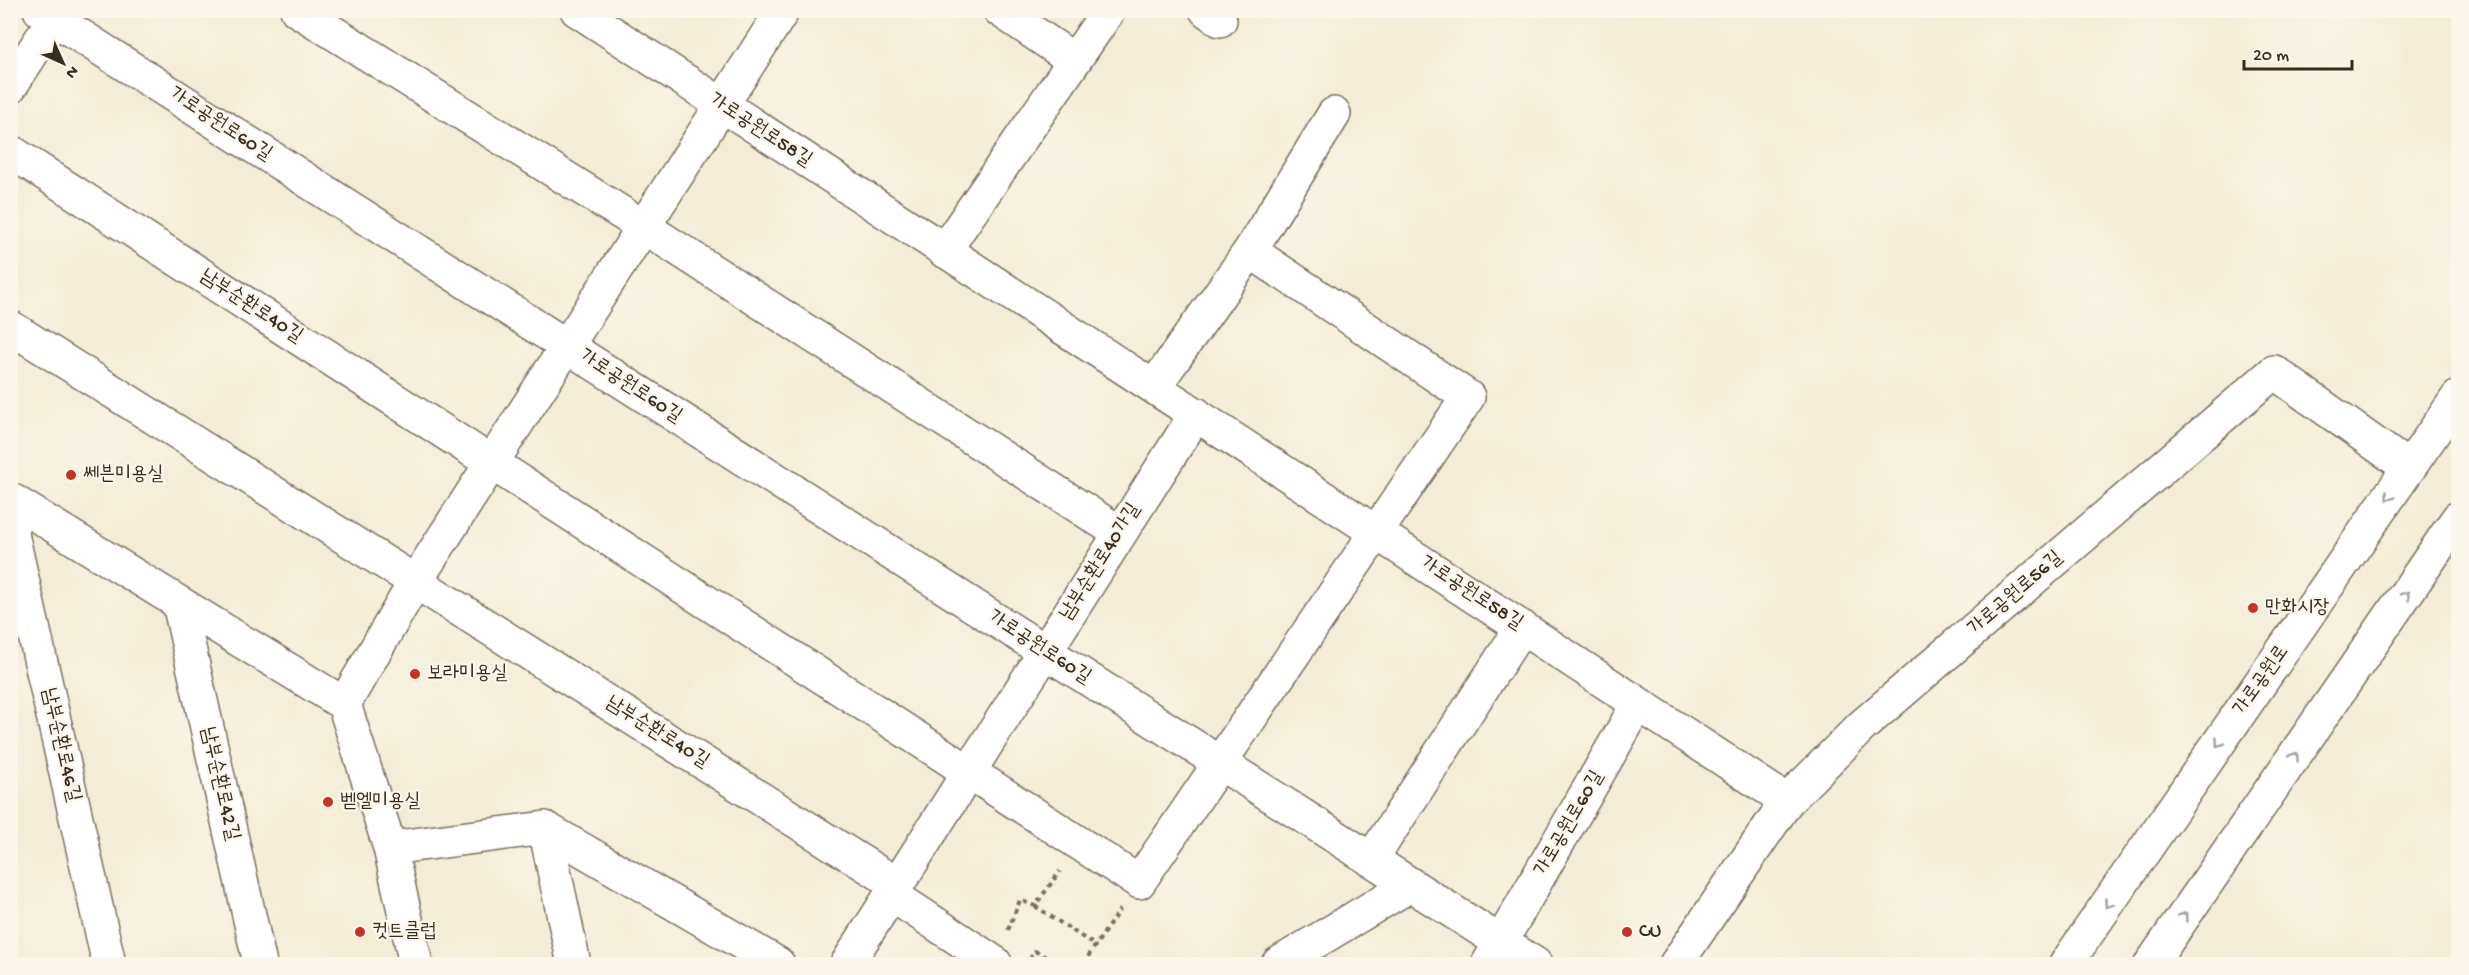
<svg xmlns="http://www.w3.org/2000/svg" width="2469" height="975" viewBox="0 0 2469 975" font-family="'Gochi Hand','Poor Story',sans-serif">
	<rect width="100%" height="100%" fill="#fbf7ec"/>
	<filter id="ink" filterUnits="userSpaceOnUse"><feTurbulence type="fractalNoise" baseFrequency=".0167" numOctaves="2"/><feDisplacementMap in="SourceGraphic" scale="12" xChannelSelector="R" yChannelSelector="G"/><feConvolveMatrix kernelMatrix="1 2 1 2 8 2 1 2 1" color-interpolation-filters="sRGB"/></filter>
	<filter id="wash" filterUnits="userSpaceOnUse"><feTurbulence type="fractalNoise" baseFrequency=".008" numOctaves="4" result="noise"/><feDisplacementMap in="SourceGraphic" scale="24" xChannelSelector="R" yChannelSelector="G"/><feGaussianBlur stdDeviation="1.35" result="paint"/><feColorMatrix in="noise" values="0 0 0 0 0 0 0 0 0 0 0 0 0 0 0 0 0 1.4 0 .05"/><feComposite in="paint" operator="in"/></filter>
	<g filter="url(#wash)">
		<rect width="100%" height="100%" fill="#f3ecd6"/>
	</g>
	<g filter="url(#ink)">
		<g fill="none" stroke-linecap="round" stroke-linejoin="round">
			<defs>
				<path id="minor" d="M 40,10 L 1535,964
					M 297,10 L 644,227 L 1120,533
					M 577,10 L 1787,801
					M 1000,10 L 1074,60
					M 1206,10 L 1220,20
					M 10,87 L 60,10
					M 10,151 L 1139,882 L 1468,397 L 1250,251
					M 944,251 L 1109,10
					M 10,327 L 898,885
					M 1154,387 L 1250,251 L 1334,114
					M 10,499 L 344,704
					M 10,525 L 109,964
					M 179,603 L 260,964
					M 545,828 L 574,964
					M 390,848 L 545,828 L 778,964
					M 1371,860 L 1522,627
					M 892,895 L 995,963
					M 416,964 L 390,848 L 344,704 L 415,582 L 783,10
					M 847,964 L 1196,414
					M 1278,964 L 1410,885
					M 1488,964 L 1638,704
					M 1676,964 L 1787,801 L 1862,726 L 2274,372 L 2409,468"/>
				<path id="major" d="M 2066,964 L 2458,397
					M 2151,964 L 2458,518"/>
			</defs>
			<use href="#minor" stroke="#7b6e5e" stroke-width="36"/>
			<use href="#major" stroke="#7b6e5e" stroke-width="36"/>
			<path stroke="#7b6e5e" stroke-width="4" stroke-dasharray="4.5 4.5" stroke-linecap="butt" d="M 1035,906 L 1096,946
				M 1008,930 L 1020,900 L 1035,906 L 1060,871
				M 1030,959 L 1035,951 L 1059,964
				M 1083,964 L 1120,909"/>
			<use href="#minor" stroke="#fff" stroke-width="33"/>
			<use href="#major" stroke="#fff" stroke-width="33"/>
		</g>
		<defs><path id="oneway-chevron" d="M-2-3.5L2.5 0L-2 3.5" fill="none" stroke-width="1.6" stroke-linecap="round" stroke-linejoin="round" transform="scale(1.5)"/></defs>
		<g stroke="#a79f9a">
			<use href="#oneway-chevron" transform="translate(2389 497) rotate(125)"/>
			<use href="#oneway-chevron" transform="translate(2406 595) rotate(-55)"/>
			<use href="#oneway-chevron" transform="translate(2219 743) rotate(125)"/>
			<use href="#oneway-chevron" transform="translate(2295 756) rotate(-55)"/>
			<use href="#oneway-chevron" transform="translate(2108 904) rotate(125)"/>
			<use href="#oneway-chevron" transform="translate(2184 916) rotate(-55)"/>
		</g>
	</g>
	<g fill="#c8321e" stroke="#fbf7ec" stroke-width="2">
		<circle cx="71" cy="475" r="6"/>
		<circle cx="2253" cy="608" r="6"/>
		<circle cx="415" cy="674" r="6"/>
		<circle cx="328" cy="802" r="6"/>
		<circle cx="360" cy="932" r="6"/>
		<circle cx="1627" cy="932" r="6"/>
	</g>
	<g text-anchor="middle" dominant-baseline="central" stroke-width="4.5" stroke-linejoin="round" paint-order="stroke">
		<g font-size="20" fill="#3b2a1e" stroke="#fbf7ec">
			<text transform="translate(220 125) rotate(33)">가로공원로60길</text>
			<text transform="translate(760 131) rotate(33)">가로공원로58길</text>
			<text transform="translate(251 307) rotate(33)">남부순환로40길</text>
			<text transform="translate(630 387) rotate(33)">가로공원로60길</text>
			<text transform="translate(1101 562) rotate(-58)">남부순환로40가길</text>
			<text transform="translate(1471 594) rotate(33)">가로공원로58길</text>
			<text transform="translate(2016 594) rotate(-41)">가로공원로56길</text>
			<text transform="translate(1039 648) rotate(33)">가로공원로60길</text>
			<text transform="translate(2262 681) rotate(-55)">가로공원로</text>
			<text transform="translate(657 733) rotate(32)">남부순환로40길</text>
			<text transform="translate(60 745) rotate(77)">남부순환로46길</text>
			<text transform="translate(219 784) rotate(77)">남부순환로42길</text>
			<text transform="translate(1570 824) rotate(-60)">가로공원로60길</text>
		</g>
		<g font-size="20" fill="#3b2a1e" stroke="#fbf7ec" text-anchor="start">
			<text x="83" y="475">쎄븐미용실</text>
			<text x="2265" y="608">만화시장</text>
			<text x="427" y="674">보라미용실</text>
			<text x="340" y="802">벧엘미용실</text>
			<text x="372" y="932">컷트클럽</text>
			<text x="1639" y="932">CU</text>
		</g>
	</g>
	<rect width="2469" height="975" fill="none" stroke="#fbf7ec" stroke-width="36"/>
	<g transform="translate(63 63) rotate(135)" stroke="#fbf7ec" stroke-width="4.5" paint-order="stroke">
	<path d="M0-4.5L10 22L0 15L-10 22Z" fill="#3b2a1e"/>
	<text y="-9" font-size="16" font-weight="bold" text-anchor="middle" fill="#3b2a1e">N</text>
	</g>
	<path d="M2244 60v9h108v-9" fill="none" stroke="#3b2a1e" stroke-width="3"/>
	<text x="2253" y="60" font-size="18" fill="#3b2a1e" stroke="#fbf7ec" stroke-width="4.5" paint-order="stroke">20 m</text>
</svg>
